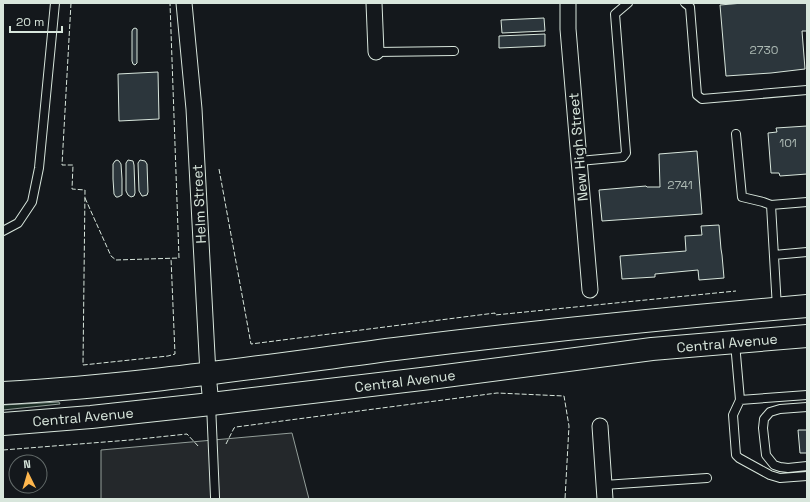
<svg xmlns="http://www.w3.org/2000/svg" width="810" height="502" viewBox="0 0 810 502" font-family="'Space Grotesk',sans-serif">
	<rect width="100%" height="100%" fill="#14181c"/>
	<path fill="#1a2d24" stroke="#939e99" d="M 59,402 L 60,404 L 3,410 L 3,405 Z"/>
	<path fill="#24282b" stroke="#939e99" d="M 292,433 L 309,499 L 101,499 L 101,450 Z"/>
	<path fill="#2c363c" stroke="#d8e6dc" d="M 743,3 L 807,3 L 807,31 L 802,31 L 805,69 L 771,73 L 726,76 L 720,5 Z
		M 544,18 L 545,31 L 502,33 L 501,20 Z
		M 135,28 L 137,29 L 137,63 L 135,65 L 133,64 L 132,61 L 132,31 L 133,29 Z
		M 545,34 L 545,46 L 499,48 L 499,36 Z
		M 158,72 L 159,119 L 119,121 L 118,74 Z
		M 807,126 L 807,174 L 780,176 L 779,173 L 771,173 L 768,133 L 777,132 L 776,128 Z
		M 697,151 L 702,214 L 602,221 L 599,190 L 646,186 L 647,187 L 660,187 L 659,154 Z
		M 117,160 L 119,161 L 121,164 L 122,179 L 122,195 L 118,197 L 116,197 L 114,194 L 113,179 L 113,164 L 115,161 Z
		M 128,160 L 133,161 L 134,165 L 135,193 L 134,196 L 131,197 L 128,195 L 126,191 L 126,163 Z
		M 140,160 L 145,161 L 147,164 L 148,192 L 147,195 L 143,196 L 142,196 L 139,191 L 138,163 Z
		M 719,225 L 721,249 L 722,255 L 724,278 L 699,280 L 698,270 L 655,274 L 655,277 L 622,279 L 620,256 L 686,251 L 685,236 L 702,235 L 701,226 Z
		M 798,430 L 807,430 L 807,453 L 800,453 Z"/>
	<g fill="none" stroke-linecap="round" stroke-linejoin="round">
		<defs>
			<path id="service" d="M 685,3 L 690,7 L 697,95 L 702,99 L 807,90
				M 376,52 L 454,51
				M 736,134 L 742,197 L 763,202 L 771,205 L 777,308
				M 579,161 L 623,157 L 626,153 L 615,14 L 628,3
				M 771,205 L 807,202
				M 3,231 L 18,223 L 32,202 L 39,168 L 55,3
				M 774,255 L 807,252
				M 735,343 L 740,400 L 733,415 L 736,455 L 739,458 L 770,475 L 780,478 L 807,476
				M 740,400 L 807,395
				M 211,404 L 215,497 L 215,499
				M 807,407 L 780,409 L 770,412 L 764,419 L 763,428 L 766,455 L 774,465 L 780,467 L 788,468 L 807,466
				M 604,485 L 707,478"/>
			<path id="minor" d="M 184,3 L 194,109 L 208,374 L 211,404
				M 374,3 L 376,52
				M 568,3 L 568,29 L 590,290
				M 600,426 L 605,499"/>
			<path id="primary" d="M 3,393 C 134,386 264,366 395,349 C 532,332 669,318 807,306
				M 3,424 L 91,417 L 211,404 L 430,378 L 652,349 L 807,336"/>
		</defs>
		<use href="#service" stroke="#d8e6dc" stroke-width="10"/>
		<use href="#minor" stroke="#d8e6dc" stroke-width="17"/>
		<use href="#primary" stroke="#d8e6dc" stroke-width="24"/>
		<use href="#service" stroke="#14181c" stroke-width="8"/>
		<use href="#minor" stroke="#14181c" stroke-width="15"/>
		<use href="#primary" stroke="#14181c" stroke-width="22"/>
		<path stroke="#d8e6dc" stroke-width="1" stroke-dasharray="5 2" stroke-linecap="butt" d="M 71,3 L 62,165 L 73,165 L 72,189 L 85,190 L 83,365 L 168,356 L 175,354 L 171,258
			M 219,169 L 251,344 L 495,313 L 495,315 L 736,291
			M 85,198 L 111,256 L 116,260 L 179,258 L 170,3
			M 226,444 L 234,428 L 236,427 L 497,393 L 564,396 L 569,426 L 565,499
			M 3,450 L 130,440 L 187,434 L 199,447"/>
	</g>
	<g text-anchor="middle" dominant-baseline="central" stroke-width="3" stroke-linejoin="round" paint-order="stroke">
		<g font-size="12" fill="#adbab4">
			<text x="764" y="50">2730</text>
			<text x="788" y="143">101</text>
			<text x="680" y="185">2741</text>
		</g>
		<g font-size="14" fill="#d8e6dc" stroke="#14181c">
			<text transform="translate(578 147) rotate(-95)">New High Street</text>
			<text transform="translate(199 204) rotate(-93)">Helm Street</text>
			<text transform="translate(727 343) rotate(-5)">Central Avenue</text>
			<text transform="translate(405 381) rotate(-7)">Central Avenue</text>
			<text transform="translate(83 417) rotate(-5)">Central Avenue</text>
		</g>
	</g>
	<rect width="810" height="502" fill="none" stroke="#d8e6dc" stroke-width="8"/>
	<g transform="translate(28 474) rotate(355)"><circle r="19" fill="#14181c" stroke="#626a69"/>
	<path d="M0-3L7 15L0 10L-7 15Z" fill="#ffb74d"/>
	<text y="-6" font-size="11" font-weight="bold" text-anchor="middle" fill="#d8e6dc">N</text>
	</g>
	<path d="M10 26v6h52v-6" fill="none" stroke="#d8e6dc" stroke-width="2"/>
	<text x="16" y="26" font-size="12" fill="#d8e6dc" stroke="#14181c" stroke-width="3" paint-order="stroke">20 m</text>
</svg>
